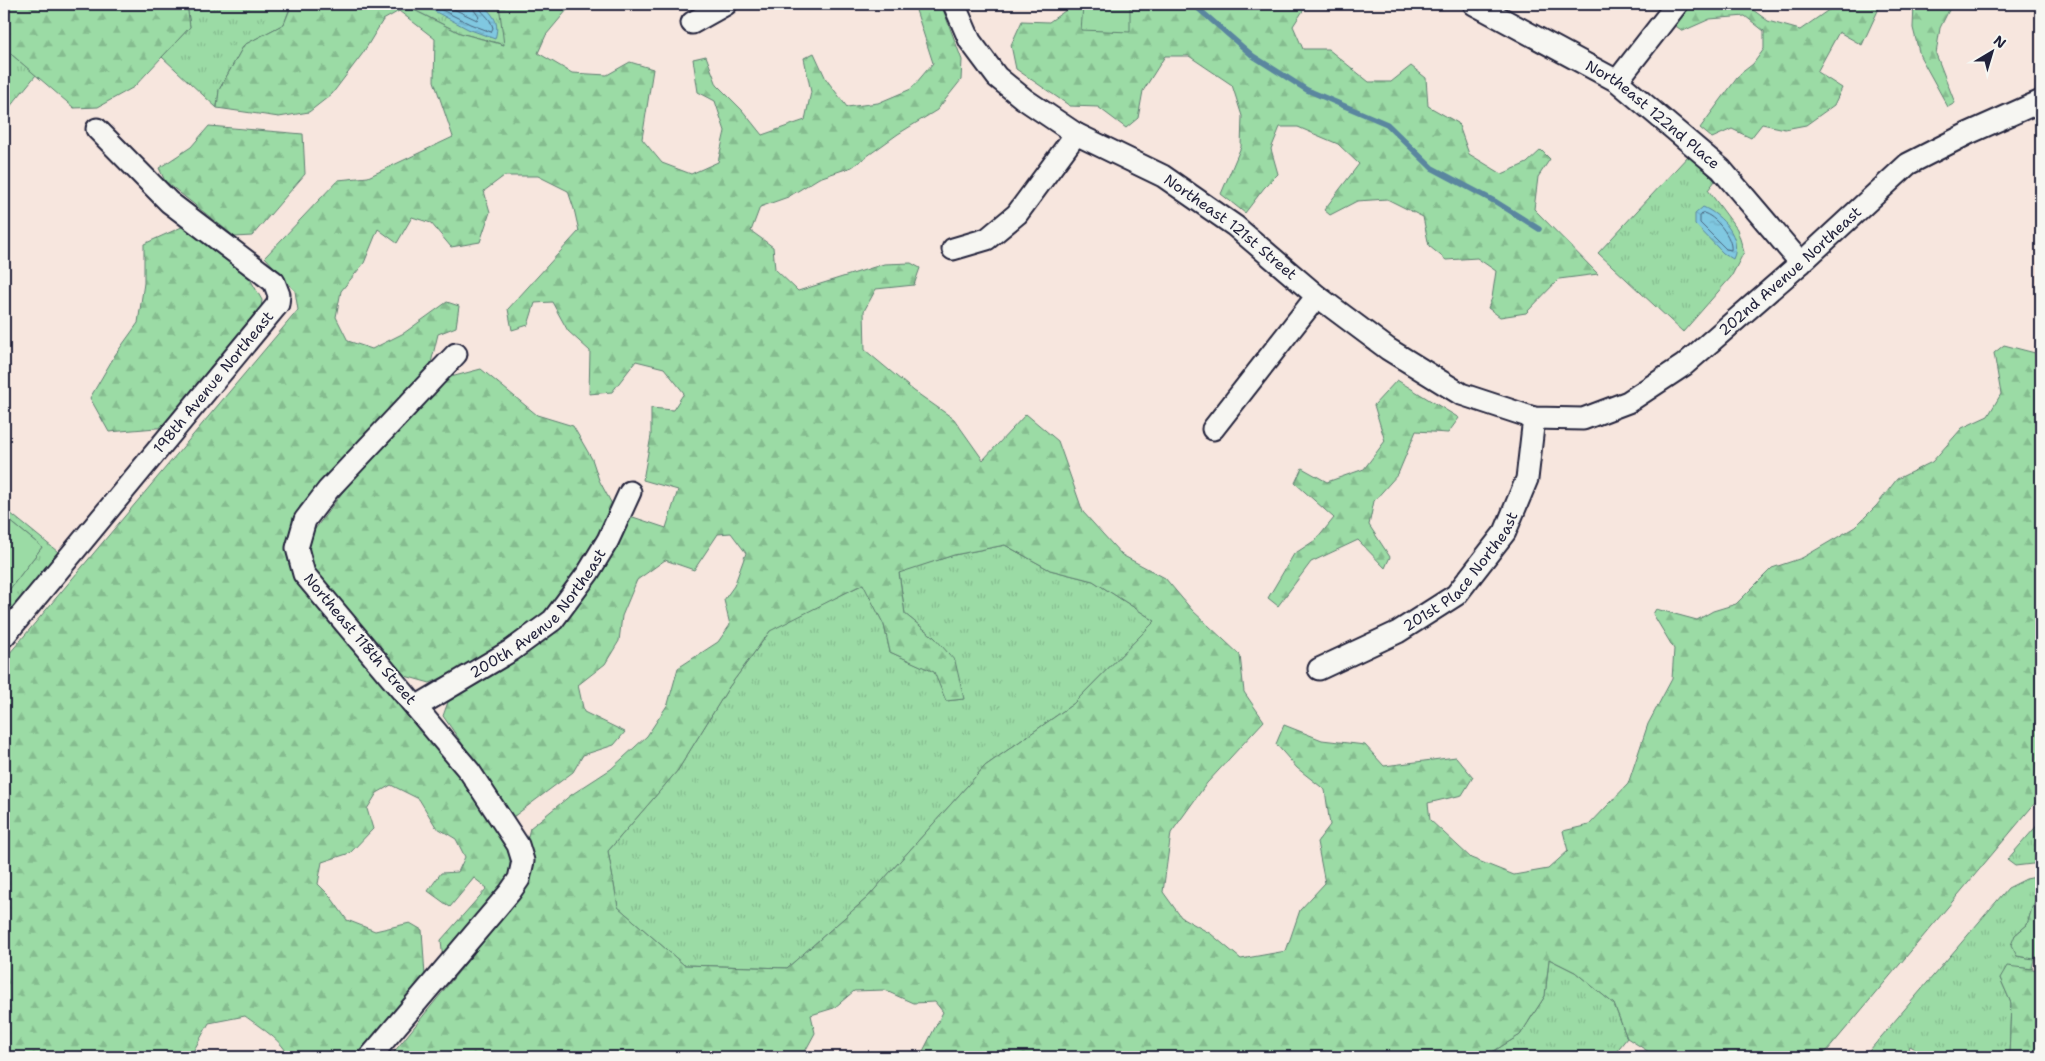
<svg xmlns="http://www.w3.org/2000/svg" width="2045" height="1061" viewBox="0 0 2045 1061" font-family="'Shantell Sans',sans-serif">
	<defs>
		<pattern id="grass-tufts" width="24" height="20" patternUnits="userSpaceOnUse" patternTransform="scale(1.25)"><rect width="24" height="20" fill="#9bdba5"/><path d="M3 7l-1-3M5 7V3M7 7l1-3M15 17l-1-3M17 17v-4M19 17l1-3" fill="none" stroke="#85bc8f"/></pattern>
		<pattern id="forest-firs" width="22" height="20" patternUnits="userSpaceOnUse" patternTransform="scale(1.25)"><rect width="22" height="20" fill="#9bdba5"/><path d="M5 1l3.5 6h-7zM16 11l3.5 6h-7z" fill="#85bc8f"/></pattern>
		<pattern id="water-ripples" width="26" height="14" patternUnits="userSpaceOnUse" patternTransform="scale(1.25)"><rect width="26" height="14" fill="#80c8e1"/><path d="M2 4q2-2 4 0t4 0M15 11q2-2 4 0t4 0" fill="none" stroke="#6eacc2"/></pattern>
	</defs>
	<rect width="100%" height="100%" fill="#f7e6de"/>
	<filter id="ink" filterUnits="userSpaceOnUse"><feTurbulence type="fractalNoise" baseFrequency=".02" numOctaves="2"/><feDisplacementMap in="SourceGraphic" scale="10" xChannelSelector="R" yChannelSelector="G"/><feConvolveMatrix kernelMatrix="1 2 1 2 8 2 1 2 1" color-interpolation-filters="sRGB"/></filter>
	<g filter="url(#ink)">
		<path fill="url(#grass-tufts)" stroke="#5e7e70" d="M 187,4 L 286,4 L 290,8 L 284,24 L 244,45 L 219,90 L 217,108 L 162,57 L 190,27 Z
			M 391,4 L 499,4 L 505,45 L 460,33 L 414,10 L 399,10 Z
			M 4,48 L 36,75 L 4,114 Z
			M 1689,155 L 1715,181 L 1708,190 L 1737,229 L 1744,252 L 1731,277 L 1683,332 L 1598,253 Z
			M 4,508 L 63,556 L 4,624 L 4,586 L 9,590 L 42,547 L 4,516 Z
			M 1005,545 L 1050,570 L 1093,581 L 1155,621 L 1073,704 L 985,766 L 867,898 L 787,968 L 684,965 L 618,907 L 608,851 L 678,770 L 729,687 L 773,627 L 864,584 L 884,625 L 890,652 L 935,672 L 946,701 L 963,699 L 935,638 L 905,614 L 899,572 L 954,555 Z
			M 2041,821 L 2041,863 L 2015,866 L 2007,860 Z
			M 2041,876 L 2041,889 L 2032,908 L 2027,925 L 2015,935 L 2017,956 L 2034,959 L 2032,969 L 2021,968 L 2000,978 L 2011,1003 L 2009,1057 L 1931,1057 L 1910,1046 L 1905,1057 L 1864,1057 L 2008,888 L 2026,879 Z
			M 1549,959 L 1575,972 L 1614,1004 L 1627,1038 L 1612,1057 L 1484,1057 L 1520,1035 L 1545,996 Z"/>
		<path fill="url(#forest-firs)" stroke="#5e7e70" fill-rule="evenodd" d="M 4,4 L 187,4 L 190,27 L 134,87 L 98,107 L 74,108 L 4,48 Z
			M 286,4 L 391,4 L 399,10 L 414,10 L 460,33 L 504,45 L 499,4 L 572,4 L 546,35 L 538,53 L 572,73 L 607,75 L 630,62 L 653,69 L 642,139 L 662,163 L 691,174 L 718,162 L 725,131 L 715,101 L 698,92 L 693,59 L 706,56 L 717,85 L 742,110 L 762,135 L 805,120 L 811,92 L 804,58 L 814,53 L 826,79 L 847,107 L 878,103 L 911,89 L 933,63 L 914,4 L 941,4 L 962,60 L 961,80 L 937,110 L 898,134 L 852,167 L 819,178 L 788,197 L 760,207 L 751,231 L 773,247 L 775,269 L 798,291 L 884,264 L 911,263 L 920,268 L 914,285 L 876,289 L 864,311 L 865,350 L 914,391 L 954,419 L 983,460 L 1026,414 L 1058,441 L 1083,512 L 1122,555 L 1165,578 L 1192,610 L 1240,655 L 1244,692 L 1264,721 L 1207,783 L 1171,833 L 1163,892 L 1181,917 L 1211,934 L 1241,959 L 1286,951 L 1300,910 L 1325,883 L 1317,842 L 1330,825 L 1325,790 L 1297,768 L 1276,744 L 1284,725 L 1322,740 L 1365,745 L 1384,766 L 1456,757 L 1473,777 L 1462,795 L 1428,803 L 1430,820 L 1471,858 L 1514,875 L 1548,869 L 1568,851 L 1563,831 L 1589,825 L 1628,784 L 1648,724 L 1672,679 L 1674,649 L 1653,614 L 1656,609 L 1697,620 L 1713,611 L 1736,604 L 1772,568 L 1802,558 L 1855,527 L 1877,505 L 1897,479 L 1932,462 L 1962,428 L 1988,416 L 2001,394 L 1994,353 L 2004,345 L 2035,353 L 2041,351 L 2041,796 L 1822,1057 L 1657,1057 L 1627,1038 L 1614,1004 L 1575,972 L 1549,959 L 1545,996 L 1520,1035 L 1484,1057 L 920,1057 L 943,1012 L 935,1002 L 913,1003 L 884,990 L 854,991 L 834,1008 L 811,1015 L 815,1033 L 802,1057 L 390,1057 L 524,891 L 533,870 L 526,844 L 530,828 L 571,795 L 611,769 L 647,736 L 668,704 L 678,668 L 718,642 L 730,625 L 724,600 L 734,586 L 746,553 L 731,533 L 718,534 L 694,570 L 665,560 L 637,580 L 622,616 L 619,641 L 605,664 L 578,685 L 584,712 L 625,732 L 614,745 L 583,755 L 573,772 L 513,817 L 443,716 L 448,702 L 507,662 L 630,516 L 666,528 L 678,490 L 643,480 L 651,436 L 651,408 L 673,410 L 684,393 L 664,368 L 636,361 L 612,392 L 589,394 L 590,351 L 568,331 L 552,302 L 535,303 L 528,325 L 512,330 L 508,309 L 579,231 L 574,209 L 568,191 L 538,176 L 504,176 L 484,191 L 490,212 L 480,242 L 451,247 L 431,223 L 412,217 L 397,243 L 378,229 L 364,263 L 341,291 L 336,317 L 348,341 L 372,349 L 404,333 L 447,302 L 459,306 L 456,327 L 438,334 L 431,363 L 300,506 L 289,536 L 291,570 L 347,641 L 447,754 L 502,828 L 510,855 L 510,873 L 497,897 L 443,962 L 441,940 L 487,888 L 474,878 L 450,907 L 428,891 L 441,873 L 458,872 L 465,857 L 456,839 L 436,827 L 419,799 L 391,785 L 377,793 L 367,809 L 373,829 L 350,853 L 322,862 L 318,884 L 330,896 L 347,920 L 375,931 L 410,923 L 422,930 L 425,976 L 357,1057 L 288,1057 C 286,1043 257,1025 245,1016 L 209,1023 L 190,1057 L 4,1057 L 4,660 L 298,310 L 295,291 L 265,257 L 338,180 L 368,177 L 453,137 L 434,81 L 435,39 L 399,11 L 383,20 L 363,53 L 332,94 L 309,112 L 279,117 L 217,108 L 219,90 L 244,45 L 284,24 L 290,9 ZM 1005,545 L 1050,570 L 1093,581 L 1155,621 L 1073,704 L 985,766 L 867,898 L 787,968 L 684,965 L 618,907 L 608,851 L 678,770 L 729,687 L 770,631 L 863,584 L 884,625 L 890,652 L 934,672 L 946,701 L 964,699 L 955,661 L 935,638 L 905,614 L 899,573 L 954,555 Z
			M 1075,4 L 1320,4 L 1306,6 L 1293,26 L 1303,49 L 1328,49 L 1369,82 L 1391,82 L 1411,66 L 1426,78 L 1428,106 L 1458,123 L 1469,154 L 1502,174 L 1527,163 L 1541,150 L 1550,159 L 1538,177 L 1534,209 L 1598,274 L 1559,279 L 1526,313 L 1500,317 L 1488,308 L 1492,298 L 1496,271 L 1477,258 L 1446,260 L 1429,246 L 1423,217 L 1387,199 L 1357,201 L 1330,215 L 1324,210 L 1359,164 L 1338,144 L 1298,127 L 1280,127 L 1271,149 L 1278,174 L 1264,188 L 1245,213 L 1221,194 L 1241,147 L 1242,116 L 1232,85 L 1189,56 L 1165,56 L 1143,91 L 1138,118 L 1126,128 L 1098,107 L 1070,106 L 1016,69 L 1011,45 L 1022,21 L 1049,22 Z
			M 1699,4 L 1745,4 L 1768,21 L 1800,30 L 1837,4 L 1881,4 L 1862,45 L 1839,32 L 1817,72 L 1842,88 L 1834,105 L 1806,125 L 1785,129 L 1762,124 L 1751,138 L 1732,129 L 1712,138 L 1700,128 L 1740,74 L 1753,64 L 1764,49 L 1764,31 L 1745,16 L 1710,19 L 1683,31 L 1674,25 L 1687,6 Z
			M 1914,4 L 1952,4 L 1940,28 L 1936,54 L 1955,103 L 1948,107 L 1920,56 L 1913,28 Z
			M 209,126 L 303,134 L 305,174 L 252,236 L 235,237 L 165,181 L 159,168 L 191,147 Z
			M 184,226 L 250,279 L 262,300 L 260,318 L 168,427 L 109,432 L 90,398 L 115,355 L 138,323 L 144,283 L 144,244 Z
			M 481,369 L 537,415 L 573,426 L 592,459 L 599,480 L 614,508 L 565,589 L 529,628 L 482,659 L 430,683 L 398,674 L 309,565 L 306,541 L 348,485 L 416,414 L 447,378 Z
			M 1397,380 L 1459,418 L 1448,433 L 1416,431 L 1398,474 L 1374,501 L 1369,525 L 1390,557 L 1385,568 L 1358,540 L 1311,562 L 1278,606 L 1268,598 L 1294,554 L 1317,539 L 1334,518 L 1295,483 L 1302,468 L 1327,482 L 1364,469 L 1385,441 L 1374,405 Z
			M 2041,889 L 2041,953 L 2034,959 L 2017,956 L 2011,945 L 2015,935 L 2027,925 L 2032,908 Z
			M 2007,966 L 2041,970 L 2041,1057 L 2009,1057 L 2011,1003 L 2000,978 Z"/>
		<path fill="#9bdba5" stroke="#5e7e70" d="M 1083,6 L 1130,7 L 1130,32 L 1081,30 Z
			M 4,516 L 42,547 L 9,590 L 4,586 Z"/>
		<path fill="url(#water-ripples)" stroke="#5a869f" d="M 421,4 L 482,4 C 494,16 500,22 495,39 L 468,29 Z
			M 1703,207 C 1722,215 1743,238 1733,259 L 1723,253 L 1695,224 L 1695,214 Z"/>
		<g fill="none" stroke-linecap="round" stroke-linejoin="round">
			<path stroke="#48647d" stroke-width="1" d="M 430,4 L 470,24 L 491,32 L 493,28 C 490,15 480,14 479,4
				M 443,4 L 477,20 L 479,17 L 474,10 L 473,4
				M 1703,213 C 1715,215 1733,238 1731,250 L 1726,249 L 1700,223 L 1700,217 Z"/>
			<path stroke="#5a869f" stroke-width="5.5" d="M 1193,4 L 1253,56 L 1307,90 L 1387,124 L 1432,168 L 1496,202 L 1539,229"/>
			<defs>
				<g id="street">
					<path id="s1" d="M 954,4 L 970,41 L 997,77 L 1024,99 L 1076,134 L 1163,176 L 1235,226 L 1317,296 L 1388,349 L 1461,394 L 1534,418 L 1583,419 L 1628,402 L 1684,365 L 1801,263 L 1908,164 L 1969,133 L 2041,101"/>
					<path id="s2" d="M 1474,4 L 1617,81 L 1721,169 L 1801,263"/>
					<path d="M 692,23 L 726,4"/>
					<path d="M 1617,81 L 1677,4"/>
					<path d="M 953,249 L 987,239 L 1017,214 L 1076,134"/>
					<path d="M 1213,429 L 1317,296"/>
					<path id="s3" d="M 4,636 L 278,304 L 279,295 L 274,282 L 169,202 L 97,129"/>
					<path id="s4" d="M 1319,669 L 1398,632 L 1456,595 L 1505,532 L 1527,479 L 1534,418"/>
					<path id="s5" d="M 416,707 L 512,650 L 553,620 L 588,573 L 608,540 L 630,492"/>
					<path d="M 370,1057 L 510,892 L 519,879 L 523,861 L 518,845 L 470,772 L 304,574 L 297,548 L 305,520 L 328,490 L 456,354"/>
				</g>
			</defs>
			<use href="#street" stroke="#22223b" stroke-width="25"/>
			<use href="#street" stroke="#f6f6f2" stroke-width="21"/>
		</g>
	</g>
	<g text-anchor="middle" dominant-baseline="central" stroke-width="4.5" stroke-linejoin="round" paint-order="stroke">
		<g font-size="15" fill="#22223b" stroke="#f6f6f2">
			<text stroke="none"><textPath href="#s2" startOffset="211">Northeast 122nd Place</textPath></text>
			<text stroke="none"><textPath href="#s1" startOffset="364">Northeast 121st Street</textPath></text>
			<text stroke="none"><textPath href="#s1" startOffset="1032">202nd Avenue Northeast</textPath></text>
			<text stroke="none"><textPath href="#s3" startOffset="329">198th Avenue Northeast</textPath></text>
			<text stroke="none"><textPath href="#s4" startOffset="176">201st Place Northeast</textPath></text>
			<text stroke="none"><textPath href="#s5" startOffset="156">200th Avenue Northeast</textPath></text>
			<text transform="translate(360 639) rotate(50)">Northeast 118th Street</text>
		</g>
	</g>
	<rect width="2045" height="1061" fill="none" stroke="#f6f6f2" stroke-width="20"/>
	<rect x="10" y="10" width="2025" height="1041" fill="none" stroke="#22223b" stroke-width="2" filter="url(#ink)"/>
	<g transform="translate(1992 52) rotate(38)" stroke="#f6f6f2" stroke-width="4" paint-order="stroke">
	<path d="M0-4L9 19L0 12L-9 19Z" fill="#22223b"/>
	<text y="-8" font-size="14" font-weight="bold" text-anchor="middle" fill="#22223b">N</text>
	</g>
</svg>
